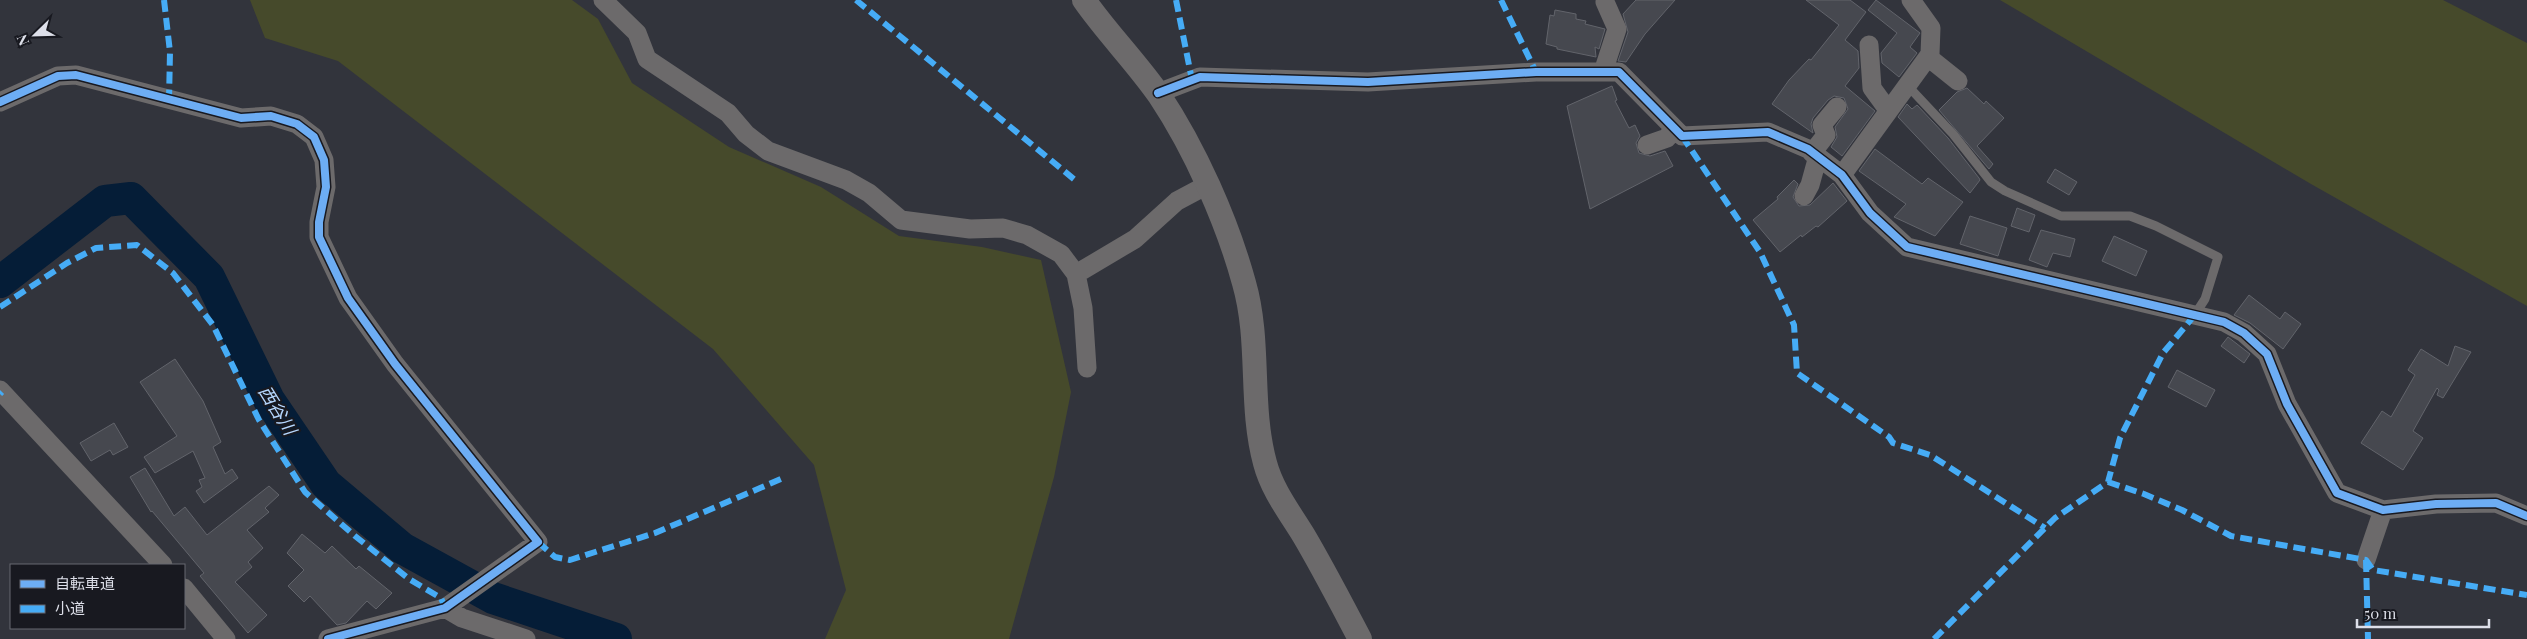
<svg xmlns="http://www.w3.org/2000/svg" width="2527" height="639" viewBox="0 0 2527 639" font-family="'Playfair Display','Noto Sans JP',serif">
	<rect width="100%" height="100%" fill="#32343c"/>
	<path fill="#464a2b" d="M 250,0 L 572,0 L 598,19 L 632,83 L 729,147 L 821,187 L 899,236 L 982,247 L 1041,260 L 1071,392 L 1054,477 L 1009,639 L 825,639 L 846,590 L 814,465 L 713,349 L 338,61 L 265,38 Z
		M 2000,0 L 2443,0 L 2527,43 L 2527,306 L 2311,184 Z"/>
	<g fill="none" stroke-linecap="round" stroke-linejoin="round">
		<path stroke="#051d37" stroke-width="32" d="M 0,282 L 105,201 L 131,198 L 209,277 L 269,400 L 326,484 L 402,548 L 493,598 L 616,639"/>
	</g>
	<path fill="#46484f" stroke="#62646b" d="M 1636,0 L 1675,0 L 1645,34 L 1626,62 L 1618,61 L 1628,32 L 1623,14 Z
		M 1806,0 L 1850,0 L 1866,12 L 1845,40 L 1858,51 L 1859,68 L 1845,86 L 1875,111 L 1842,156 L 1831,147 L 1837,137 L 1835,127 L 1848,109 L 1844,98 L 1834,96 L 1828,100 L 1813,118 L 1811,124 L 1813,133 L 1772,104 L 1789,80 L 1809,59 L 1811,60 L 1839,25 Z
		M 1876,0 L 1920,33 L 1910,47 L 1917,53 L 1899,77 L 1882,63 L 1881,53 L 1897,33 L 1868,10 Z
		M 1555,10 L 1576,14 L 1576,19 L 1586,21 L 1585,24 L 1605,29 L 1599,49 L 1595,47 L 1596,57 L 1557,49 L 1557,47 L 1546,44 L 1550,15 L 1554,16 Z
		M 1612,86 L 1617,100 L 1615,101 L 1629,128 L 1635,125 L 1640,136 L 1636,143 L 1639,153 L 1650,156 L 1665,151 L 1673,166 L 1590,209 L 1567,106 Z
		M 1967,88 L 1984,104 L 1986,101 L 2004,118 L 1977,146 L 1993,164 L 1989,169 L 1939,110 L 1957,92 Z
		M 1907,104 L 1912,109 L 1917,105 L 1948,138 L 1979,178 L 1980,180 L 1970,193 L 1898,117 Z
		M 1875,149 L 1922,184 L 1928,178 L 1963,202 L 1935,236 L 1894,217 L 1906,204 L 1859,171 Z
		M 2055,169 L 2077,182 L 2069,195 L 2047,182 Z
		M 1794,180 L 1798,184 L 1793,197 L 1799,206 L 1810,205 L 1833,183 L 1847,201 L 1818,227 L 1816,226 L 1802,237 L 1801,235 L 1780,252 L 1753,220 L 1778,199 L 1777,197 Z
		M 2017,208 L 2035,215 L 2029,232 L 2011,226 Z
		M 1970,216 L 2007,228 L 1998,256 L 1960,244 Z
		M 2041,230 L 2075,239 L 2070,257 L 2053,253 L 2047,267 L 2029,260 Z
		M 2114,236 L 2147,251 L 2136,276 L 2102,261 Z
		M 2249,295 L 2280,319 L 2285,312 L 2301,324 L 2283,349 L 2250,323 L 2234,315 Z
		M 2228,337 L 2250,354 L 2244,363 L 2221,346 Z
		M 2455,346 L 2471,352 L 2443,398 L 2437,395 L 2439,390 L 2437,388 L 2413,431 L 2423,438 L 2403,470 L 2361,443 L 2382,411 L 2391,417 L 2415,375 L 2408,370 L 2421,349 L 2448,366 Z
		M 175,359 L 203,401 L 221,442 L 213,447 L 225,474 L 232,469 L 238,478 L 204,503 L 196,491 L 202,487 L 199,480 L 205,478 L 193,451 L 155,473 L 144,457 L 177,436 L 140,382 Z
		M 2177,370 L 2215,390 L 2206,407 L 2168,387 Z
		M 114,423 L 128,447 L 113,455 L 110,450 L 91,461 L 80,443 Z
		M 145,468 L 174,516 L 185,507 L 207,535 L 269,486 L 279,495 L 265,508 L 269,512 L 247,530 L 263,548 L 248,562 L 252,567 L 235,582 L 267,615 L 248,633 L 200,576 L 204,573 L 152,511 L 151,512 L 130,477 Z
		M 302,534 L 325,553 L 332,546 L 356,569 L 359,566 L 392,593 L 376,609 L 367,601 L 346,623 L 337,625 L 310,596 L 304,602 L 288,586 L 304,570 L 287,553 Z"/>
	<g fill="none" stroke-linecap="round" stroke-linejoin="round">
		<path stroke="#6c6a6b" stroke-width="9" d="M 1907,85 L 1953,134 L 1991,182 L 2005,191 L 2061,216 L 2130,216 L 2156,226 L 2218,257 L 2205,299 L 2194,316"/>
		<path stroke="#6c6a6b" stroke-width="19" d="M 603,0 L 637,33 L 647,59 L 728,113 L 746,134 L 768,151 L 846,180 L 869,193 L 901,220 L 970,229 L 1003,228 L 1027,235 L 1061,254 L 1076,274 L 1135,239 L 1177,201 L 1207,185
			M 1869,45 L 1872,88 L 1888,110
			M 1928,57 L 1958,81
			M 1603,72 L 1617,29 L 1605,2
			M 1158,93 L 1200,77 L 1368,82 L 1536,72 L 1619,72 L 1682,136 L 1768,132 L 1808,149 L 1842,175 L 1870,213 L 1907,247 L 2224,322 L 2244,333 L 2267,354 L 2287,404 L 2337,493 L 2383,510 L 2436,504 L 2496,503 L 2527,516
			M 0,102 L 58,76 L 76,75 L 241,118 L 271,116 L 297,124 L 314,137 L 324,160 L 326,187 L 319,222 L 319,237 L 348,298 L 395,364 L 538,542 L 445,608 L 328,639
			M 1647,145 L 1667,138 L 1674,128
			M 1812,153 L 1826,135 L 1822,125 L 1837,107
			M 1842,175 L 1930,54 L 1931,28 L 1911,0
			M 1804,196 L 1810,185 L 1818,156
			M 1076,274 L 1083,308 L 1087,368
			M 0,390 L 163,565
			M 2366,560 L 2383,510
			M 184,588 L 226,639
			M 445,608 L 462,618 L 526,639"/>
		<path stroke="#6c6a6b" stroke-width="24" d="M 1084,0 C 1107,33 1136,62 1159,95 C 1195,149 1227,221 1244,283 C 1261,342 1249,405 1265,463 C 1272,490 1290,513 1304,536 C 1324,570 1342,605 1360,639"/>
		<path stroke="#46acf6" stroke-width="6" stroke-dasharray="12 6" stroke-linecap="butt" d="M 164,0 L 170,52 L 169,100
			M 856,0 L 1075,180
			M 1176,0 L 1192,80
			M 1501,0 L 1536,72
			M 1682,136 L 1760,252 L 1794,325 L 1797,373 L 1889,437 L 1893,443 L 1930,455 L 2045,528
			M 0,307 L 67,263 L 96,248 L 137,245 L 173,273 L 213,325 L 259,420 L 305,492 L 355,536 L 409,579 L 441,598 L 445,608
			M 0,394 L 2,392
			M 2108,482 L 2144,494 L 2182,510 L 2231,536 L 2366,560 L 2373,570 L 2527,595
			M 538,542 L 555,557 L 570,560 L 655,533 L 781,479
			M 2366,560 L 2368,639
			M 1934,639 L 2055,518 L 2108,482 L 2120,438 L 2163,353 L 2194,316"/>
		<defs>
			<path id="cycleway" d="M 1158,93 L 1200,77 L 1368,82 L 1536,72 L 1619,72 L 1682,136 L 1768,132 L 1808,149 L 1842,175 L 1870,213 L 1907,247 L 2224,322 L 2244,333 L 2267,354 L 2287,404 L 2337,493 L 2383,510 L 2436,504 L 2496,503 L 2527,516
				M 0,102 L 58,76 L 76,75 L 241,118 L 271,116 L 297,124 L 314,137 L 324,160 L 326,187 L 319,222 L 319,237 L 348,298 L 395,364 L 538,542 L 445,608 L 328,639"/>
		</defs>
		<use href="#cycleway" stroke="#181920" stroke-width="11"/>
		<use href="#cycleway" stroke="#6dadf4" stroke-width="8"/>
	</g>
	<g text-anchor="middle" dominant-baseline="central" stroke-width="4" stroke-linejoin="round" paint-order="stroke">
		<g font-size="18" font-style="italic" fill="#b5d7fe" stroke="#181920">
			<text transform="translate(278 410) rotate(58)">西谷川</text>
		</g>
	</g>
	<rect x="10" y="564" width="175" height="65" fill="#181920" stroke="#676870"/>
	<rect x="20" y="580" width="25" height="8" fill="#6dadf4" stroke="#676870"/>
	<text x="55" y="589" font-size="15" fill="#dddfe9">自転車道</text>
	<rect x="20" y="605" width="25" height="8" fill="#46acf6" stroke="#676870"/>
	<text x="55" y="614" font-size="15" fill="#dddfe9">小道</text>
	<g transform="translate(35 35) rotate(247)" stroke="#181920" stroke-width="4" paint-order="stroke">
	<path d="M0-4L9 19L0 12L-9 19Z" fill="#dddfe9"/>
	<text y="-8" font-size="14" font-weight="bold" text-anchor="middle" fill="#dddfe9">N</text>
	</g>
	<path d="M2357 619v8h132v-8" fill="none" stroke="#dddfe9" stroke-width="2.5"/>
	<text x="2364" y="619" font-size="15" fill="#dddfe9" stroke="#181920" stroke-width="4" paint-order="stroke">50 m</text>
</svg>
